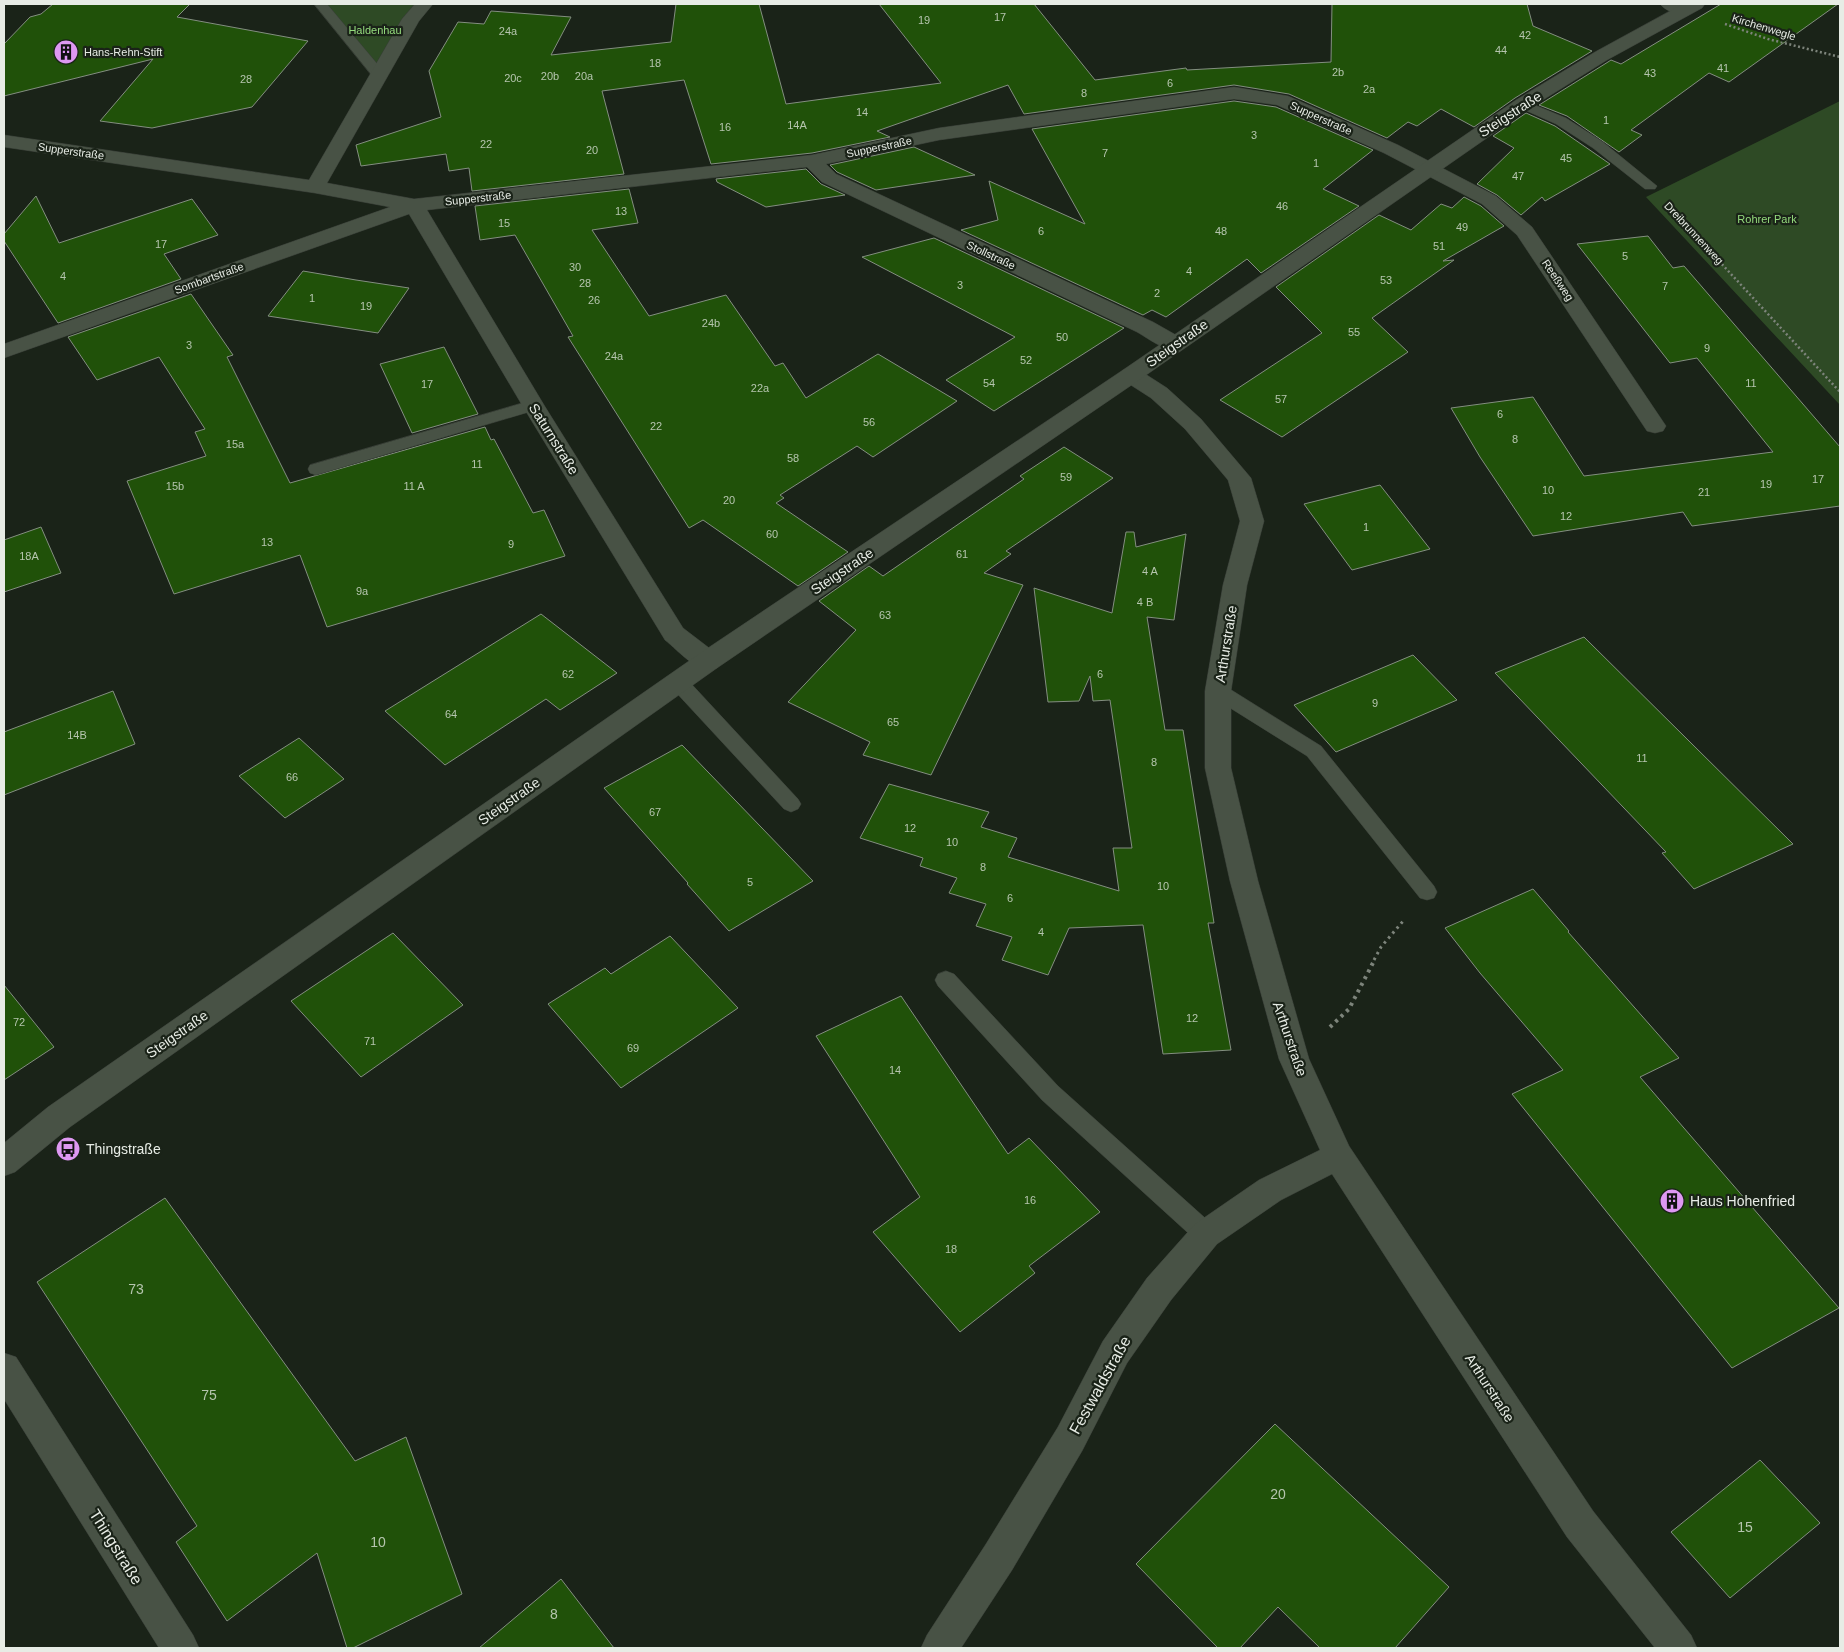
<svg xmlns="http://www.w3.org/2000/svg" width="1844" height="1652" viewBox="0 0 1844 1652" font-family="Helvetica,sans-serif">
	<rect width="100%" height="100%" fill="#1a2318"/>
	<path fill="#2e4a25" d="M 320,4 L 424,4 L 410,19 L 379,75 Z
		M 1840,101 L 1840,405 L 1646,197 Z"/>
	<path fill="#205109" stroke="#838e80" d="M 53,4 L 190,4 L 177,17 L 308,41 L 252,107 L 152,128 L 100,121 L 153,59 L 4,96 L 4,44 L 30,17 L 41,14 Z
		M 676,4 L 759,4 L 786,104 L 941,83 L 879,4 L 1034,4 L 1095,80 L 1186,68 L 1187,70 L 1331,62 L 1332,4 L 1527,4 L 1533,26 L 1592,51 L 1515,98 L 1474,127 L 1441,109 L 1417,126 L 1408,122 L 1387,138 L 1289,94 L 1234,85 L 1024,114 L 1008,85 L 877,131 L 890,137 L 812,153 L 711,164 L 684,80 L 602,91 L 624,174 L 472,191 L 469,168 L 449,171 L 446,154 L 361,166 L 356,145 L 441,117 L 429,71 L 458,22 L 484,24 L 491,11 L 571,17 L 551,55 L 671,42 Z
		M 1721,4 L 1838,4 L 1729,82 L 1709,73 L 1631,130 L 1642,135 L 1619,152 L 1567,116 L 1539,105 L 1608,62 L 1611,60 L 1621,64 Z
		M 1234,101 L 1276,107 L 1373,150 L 1323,189 L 1359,206 L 1261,273 L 1247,259 L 1166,317 L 1152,310 L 1143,315 L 961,230 L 998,220 L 989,181 L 1085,224 L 1032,129 Z
		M 1526,113 L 1555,126 L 1610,164 L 1545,201 L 1542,197 L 1521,215 L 1497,195 L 1477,184 L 1514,148 L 1493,136 Z
		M 914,147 L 975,175 L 876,190 L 837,172 L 830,165 Z
		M 806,169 L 821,184 L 845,195 L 766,207 L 717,182 L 716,179 Z
		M 629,189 L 638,223 L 592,230 L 649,316 L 726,295 L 775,366 L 783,363 L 806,398 L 878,354 L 957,401 L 873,457 L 857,446 L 780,495 L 784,498 L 776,503 L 848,552 L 798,586 L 703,520 L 689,528 L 568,337 L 573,336 L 515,235 L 480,240 L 475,206 Z
		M 36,196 L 59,243 L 192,199 L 218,235 L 164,254 L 181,279 L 58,323 L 4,241 L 4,234 Z
		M 1464,197 L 1481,206 L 1504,226 L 1443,261 L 1454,260 L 1372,318 L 1408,352 L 1282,437 L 1220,400 L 1322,333 L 1276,287 L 1379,215 L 1411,230 L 1441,204 L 1452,208 Z
		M 1648,236 L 1673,268 L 1684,266 L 1840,447 L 1840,506 L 1692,526 L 1683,512 L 1533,536 L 1480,457 L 1451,408 L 1533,397 L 1584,476 L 1773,452 L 1697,358 L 1670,363 L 1577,244 Z
		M 934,238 L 1124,328 L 994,411 L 946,380 L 1015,337 L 862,257 Z
		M 303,271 L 356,280 L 409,288 L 378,333 L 268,316 Z
		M 191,294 L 233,355 L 227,357 L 290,483 L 485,427 L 491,440 L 494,439 L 533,513 L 544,510 L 565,556 L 327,627 L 300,555 L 174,594 L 127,481 L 206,456 L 195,432 L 205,429 L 159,357 L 97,380 L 68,337 Z
		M 444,347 L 478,414 L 412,433 L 380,364 Z
		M 1064,447 L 1113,478 L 1006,551 L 1011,554 L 984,573 L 1023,585 L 931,775 L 863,755 L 870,742 L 788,702 L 856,630 L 819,601 L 869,566 L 883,576 L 1024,479 L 1020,476 Z
		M 1380,485 L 1430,549 L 1352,570 L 1304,504 Z
		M 41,527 L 61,573 L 4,592 L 4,540 Z
		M 1126,532 L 1134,532 L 1136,547 L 1186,534 L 1174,620 L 1147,617 L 1165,730 L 1183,730 L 1214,923 L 1208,923 L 1231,1050 L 1163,1054 L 1143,925 L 1069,928 L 1048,975 L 1002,960 L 1012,937 L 976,926 L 986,904 L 949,893 L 957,878 L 920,866 L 923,858 L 860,838 L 889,784 L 989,812 L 981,827 L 1017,838 L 1008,857 L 1119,891 L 1113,848 L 1132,848 L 1110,700 L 1093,701 L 1090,676 L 1079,701 L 1048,702 L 1034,588 L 1112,613 Z
		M 541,614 L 617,673 L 560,710 L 546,699 L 445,765 L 385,711 Z
		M 1584,637 L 1793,844 L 1694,889 L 1662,853 L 1666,852 L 1495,673 Z
		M 1413,655 L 1457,700 L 1336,752 L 1294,705 Z
		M 113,691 L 135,744 L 4,795 L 4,732 Z
		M 299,738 L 344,779 L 285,818 L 239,776 Z
		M 682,745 L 813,881 L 729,931 L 687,884 L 688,883 L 604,788 Z
		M 1533,889 L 1569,931 L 1568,932 L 1679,1058 L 1640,1077 L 1839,1308 L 1732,1368 L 1512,1094 L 1563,1070 L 1480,973 L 1445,928 Z
		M 393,933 L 463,1005 L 361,1077 L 291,1001 Z
		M 670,936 L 738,1008 L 621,1088 L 548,1004 L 605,968 L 611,974 Z
		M 4,985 L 54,1047 L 4,1080 Z
		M 901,996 L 1008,1154 L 1029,1138 L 1100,1212 L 1029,1266 L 1035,1273 L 960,1332 L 873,1232 L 920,1197 L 816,1036 Z
		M 165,1198 L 355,1461 L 406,1437 L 462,1594 L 353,1648 L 347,1648 L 317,1553 L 227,1621 L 176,1542 L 197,1526 L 37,1282 Z
		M 1275,1424 L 1449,1587 L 1395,1648 L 1320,1648 L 1278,1607 L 1240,1648 L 1218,1648 L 1136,1564 Z
		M 1760,1460 L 1820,1523 L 1730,1598 L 1671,1532 Z
		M 561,1579 L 614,1648 L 479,1648 Z"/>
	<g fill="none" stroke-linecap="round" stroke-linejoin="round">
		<defs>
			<path id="service" d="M 314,4 L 327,4 L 384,72 L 386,75 L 384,78 L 374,78 Z
				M 1523,100 L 1566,118 L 1603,142 L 1657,186 L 1655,189 L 1645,189 L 1593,148 L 1556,124 L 1518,107 L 1516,104 Z
				M 533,400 L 539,401 L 541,405 L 539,409 L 316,475 L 310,473 L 308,469 L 310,465 Z
				M 678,675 L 685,677 L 798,799 L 801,804 L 798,809 L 791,812 L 784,809 L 671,687 L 669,682 L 671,677 Z
				M 1218,684 L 1225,686 L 1321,746 L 1434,886 L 1437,892 L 1434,898 L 1427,900 L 1420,898 L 1307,756 L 1211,696 L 1209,691 L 1211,686 Z
				M 946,971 L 954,974 L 1058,1086 L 1214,1226 L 1218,1234 L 1214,1242 L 1206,1245 L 1198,1242 L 1042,1100 L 938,986 L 935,980 L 938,974 Z"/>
			<path id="minor" d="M 415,4 L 433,4 L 419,21 L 327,183 L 414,199 L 812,155 L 939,128 L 1234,87 L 1288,96 L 1398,145 L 1496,196 L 1532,227 L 1666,426 L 1663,431 L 1655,433 L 1647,431 L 1517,235 L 1482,204 L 1384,153 L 1277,105 L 1234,99 L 939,140 L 826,164 L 836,174 L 1153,322 L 1183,339 L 1186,344 L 1183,349 C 1166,353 1151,340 1137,332 L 822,182 L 807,167 L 427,210 L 544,405 L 683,628 L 717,654 L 721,661 L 717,668 C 697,674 680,652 665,640 L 522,405 L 409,214 L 4,358 L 4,344 L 390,207 L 315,193 L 4,147 L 4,135 L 309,180 L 402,19 Z
				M 1660,4 C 1670,3 1686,1 1693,10 L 1690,14 C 1681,16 1666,12 1660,4 Z
				M 1131,368 L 1139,370 L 1167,388 L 1201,419 L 1251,478 L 1264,521 L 1247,585 L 1231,691 L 1231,768 L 1258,881 L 1309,1059 L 1349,1146 L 1593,1511 L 1691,1635 L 1697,1648 L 1655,1648 L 1567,1537 L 1332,1174 L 1281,1200 L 1217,1244 L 1171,1300 L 1127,1363 L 1082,1451 L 1012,1570 L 961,1648 L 921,1648 L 927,1635 L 986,1544 L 1058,1427 L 1103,1341 L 1147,1278 L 1195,1224 L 1259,1180 L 1320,1150 L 1279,1059 L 1230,881 L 1205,768 L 1205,691 L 1223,585 L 1240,521 L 1228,480 L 1185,429 L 1151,398 L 1123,380 L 1120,375 L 1123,370 Z
				M 4,1353 L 16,1357 L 193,1635 L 199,1648 L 159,1648 L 4,1399 Z"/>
			<path id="tertiary" d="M 1683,4 L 1705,4 L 1702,8 L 1607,60 L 1530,108 L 1139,380 L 717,668 L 70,1127 L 15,1172 L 4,1176 L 4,1143 L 48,1107 L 699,654 L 1123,370 L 1516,100 L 1595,52 Z"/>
		</defs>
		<use href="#service" stroke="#373d36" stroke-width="1"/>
		<use href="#minor" stroke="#373d36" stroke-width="1"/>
		<use href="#tertiary" stroke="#373d36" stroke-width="1"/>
		<path stroke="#7d847b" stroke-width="2.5" stroke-dasharray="2 2.5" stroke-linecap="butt" d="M 1725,24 L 1768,39 L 1840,57
			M 1670,208 L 1840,392"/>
		<path stroke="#7d847b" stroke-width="3" stroke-dasharray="2.5 4" stroke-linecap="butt" d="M 1374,960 L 1381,947 L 1404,920"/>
		<path stroke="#7d847b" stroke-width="4" stroke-dasharray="3 4.5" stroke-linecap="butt" d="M 1330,1027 L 1349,1009 L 1375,959"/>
		<use href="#service" fill="#485245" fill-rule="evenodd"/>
		<use href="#minor" fill="#485245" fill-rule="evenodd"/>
		<use href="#tertiary" fill="#485245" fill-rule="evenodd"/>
	</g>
	<defs>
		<symbol id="building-disc" viewBox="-11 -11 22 22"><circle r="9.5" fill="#de98f2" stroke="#1a2318"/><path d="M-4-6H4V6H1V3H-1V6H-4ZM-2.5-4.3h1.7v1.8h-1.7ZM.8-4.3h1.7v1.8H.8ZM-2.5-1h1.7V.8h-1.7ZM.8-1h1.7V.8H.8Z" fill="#111"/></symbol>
		<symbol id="bus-disc" viewBox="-11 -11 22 22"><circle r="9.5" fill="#de98f2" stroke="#1a2318"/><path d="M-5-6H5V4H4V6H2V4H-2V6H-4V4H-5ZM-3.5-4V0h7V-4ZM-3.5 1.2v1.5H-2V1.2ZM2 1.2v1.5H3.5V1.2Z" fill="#111"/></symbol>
	</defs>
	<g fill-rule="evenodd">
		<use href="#building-disc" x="52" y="38" width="28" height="28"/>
		<use href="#bus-disc" x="54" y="1135" width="28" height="28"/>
		<use href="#building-disc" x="1658" y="1187" width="28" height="28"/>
	</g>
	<g text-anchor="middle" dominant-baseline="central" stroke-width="4.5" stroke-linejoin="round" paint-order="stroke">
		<g font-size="11" fill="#b5c5ae">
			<text x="1000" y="17">17</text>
			<text x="924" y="20">19</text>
			<text x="508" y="31">24a</text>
			<text x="1525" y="35">42</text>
			<text x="1501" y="50">44</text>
			<text x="655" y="63">18</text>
			<text x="1723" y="68">41</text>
			<text x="1338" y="72">2b</text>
			<text x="1650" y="73">43</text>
			<text x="550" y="76">20b</text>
			<text x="584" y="76">20a</text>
			<text x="513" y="78">20c</text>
			<text x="246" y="79">28</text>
			<text x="1170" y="83">6</text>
			<text x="1369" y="89">2a</text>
			<text x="1084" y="93">8</text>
			<text x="862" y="112">14</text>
			<text x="1606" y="120">1</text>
			<text x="797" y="125">14A</text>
			<text x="725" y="127">16</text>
			<text x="1254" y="135">3</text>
			<text x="486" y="144">22</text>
			<text x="592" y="150">20</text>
			<text x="1105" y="153">7</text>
			<text x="1566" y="158">45</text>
			<text x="1316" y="163">1</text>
			<text x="1518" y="176">47</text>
			<text x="1282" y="206">46</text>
			<text x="621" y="211">13</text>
			<text x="504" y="223">15</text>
			<text x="1462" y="227">49</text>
			<text x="1041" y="231">6</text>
			<text x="1221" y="231">48</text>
			<text x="161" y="244">17</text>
			<text x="1439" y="246">51</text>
			<text x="1625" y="256">5</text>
			<text x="575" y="267">30</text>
			<text x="1189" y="271">4</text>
			<text x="63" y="276">4</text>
			<text x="1386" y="280">53</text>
			<text x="585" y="283">28</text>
			<text x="960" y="285">3</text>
			<text x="1665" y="286">7</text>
			<text x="1157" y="293">2</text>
			<text x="312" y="298">1</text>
			<text x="594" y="300">26</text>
			<text x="366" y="306">19</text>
			<text x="711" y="323">24b</text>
			<text x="1354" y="332">55</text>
			<text x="1062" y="337">50</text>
			<text x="189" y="345">3</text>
			<text x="1707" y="348">9</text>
			<text x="614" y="356">24a</text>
			<text x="1026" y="360">52</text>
			<text x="989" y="383">54</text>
			<text x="1751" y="383">11</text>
			<text x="427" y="384">17</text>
			<text x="760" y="388">22a</text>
			<text x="1281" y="399">57</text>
			<text x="1500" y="414">6</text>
			<text x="869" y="422">56</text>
			<text x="656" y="426">22</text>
			<text x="1515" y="439">8</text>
			<text x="235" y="444">15a</text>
			<text x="793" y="458">58</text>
			<text x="477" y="464">11</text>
			<text x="1066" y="477">59</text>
			<text x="1818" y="479">17</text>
			<text x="1766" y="484">19</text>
			<text x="175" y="486">15b</text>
			<text x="414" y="486">11 A</text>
			<text x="1548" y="490">10</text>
			<text x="1704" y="492">21</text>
			<text x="729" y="500">20</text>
			<text x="1566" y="516">12</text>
			<text x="1366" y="527">1</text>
			<text x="772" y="534">60</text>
			<text x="267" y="542">13</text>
			<text x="511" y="544">9</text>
			<text x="962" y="554">61</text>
			<text x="29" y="556">18A</text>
			<text x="1150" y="571">4 A</text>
			<text x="362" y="591">9a</text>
			<text x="1145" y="602">4 B</text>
			<text x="885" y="615">63</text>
			<text x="568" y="674">62</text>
			<text x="1100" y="674">6</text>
			<text x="1375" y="703">9</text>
			<text x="451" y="714">64</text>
			<text x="893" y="722">65</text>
			<text x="77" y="735">14B</text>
			<text x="1642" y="758">11</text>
			<text x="1154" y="762">8</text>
			<text x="292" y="777">66</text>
			<text x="655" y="812">67</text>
			<text x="910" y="828">12</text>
			<text x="952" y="842">10</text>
			<text x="983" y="867">8</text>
			<text x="750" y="882">5</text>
			<text x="1163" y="886">10</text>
			<text x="1010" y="898">6</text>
			<text x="1041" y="932">4</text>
			<text x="1192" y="1018">12</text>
			<text x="19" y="1022">72</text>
			<text x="370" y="1041">71</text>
			<text x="633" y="1048">69</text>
			<text x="895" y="1070">14</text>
			<text x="1030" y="1200">16</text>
			<text x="951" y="1249">18</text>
		</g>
		<g font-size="11" fill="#e7ece5" stroke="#1a2318">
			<text transform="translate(1764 27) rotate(17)">Kirchenwegle</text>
			<text transform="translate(1321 118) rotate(24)">Supperstraße</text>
			<text transform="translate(879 147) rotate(-12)">Supperstraße</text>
			<text transform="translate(71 151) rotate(8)">Supperstraße</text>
			<text transform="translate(478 198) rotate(-6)">Supperstraße</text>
			<text transform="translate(1694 233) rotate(47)">Dreibrunnenweg</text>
			<text transform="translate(991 255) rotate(25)">Stollstraße</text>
			<text transform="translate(209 278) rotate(-20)">Sombartstraße</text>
			<text transform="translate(1558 280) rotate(56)">Reeßweg</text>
		</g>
		<g font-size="11" fill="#94da7d" stroke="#1a2318">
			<text x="375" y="30">Haldenhau</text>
			<text x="1767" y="219">Rohrer Park</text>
		</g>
		<g font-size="11" fill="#e7ece5" stroke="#1a2318" text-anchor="start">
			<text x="84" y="52">Hans-Rehn-Stift</text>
		</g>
		<g font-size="14" fill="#e7ece5" stroke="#1a2318">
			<text transform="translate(1510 114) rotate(-33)">Steigstraße</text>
			<text transform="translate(1177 343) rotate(-35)">Steigstraße</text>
			<text transform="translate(554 439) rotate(58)">Saturnstraße</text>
			<text transform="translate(842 571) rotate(-34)">Steigstraße</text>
			<text transform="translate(1226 644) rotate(-81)">Arthurstraße</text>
			<text transform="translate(509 801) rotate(-35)">Steigstraße</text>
			<text transform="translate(177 1034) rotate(-35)">Steigstraße</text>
			<text transform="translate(1290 1039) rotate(71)">Arthurstraße</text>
			<text transform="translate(1490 1388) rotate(57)">Arthurstraße</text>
		</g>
		<g font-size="14" fill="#e7ece5" stroke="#1a2318" text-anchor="start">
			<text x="86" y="1149">Thingstraße</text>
			<text x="1690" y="1201">Haus Hohenfried</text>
		</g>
		<g font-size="14" fill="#b5c5ae">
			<text x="136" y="1289">73</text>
			<text x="209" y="1395">75</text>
			<text x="1278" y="1494">20</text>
			<text x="1745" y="1527">15</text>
			<text x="378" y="1542">10</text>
			<text x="554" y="1614">8</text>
		</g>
		<g font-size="16" fill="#e7ece5" stroke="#1a2318">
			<text transform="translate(1100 1385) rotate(-61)">Festwaldstraße</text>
			<text transform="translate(116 1547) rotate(58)">Thingstraße</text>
		</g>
	</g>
	<rect width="1844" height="1652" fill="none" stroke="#e7ece5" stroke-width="10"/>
</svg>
